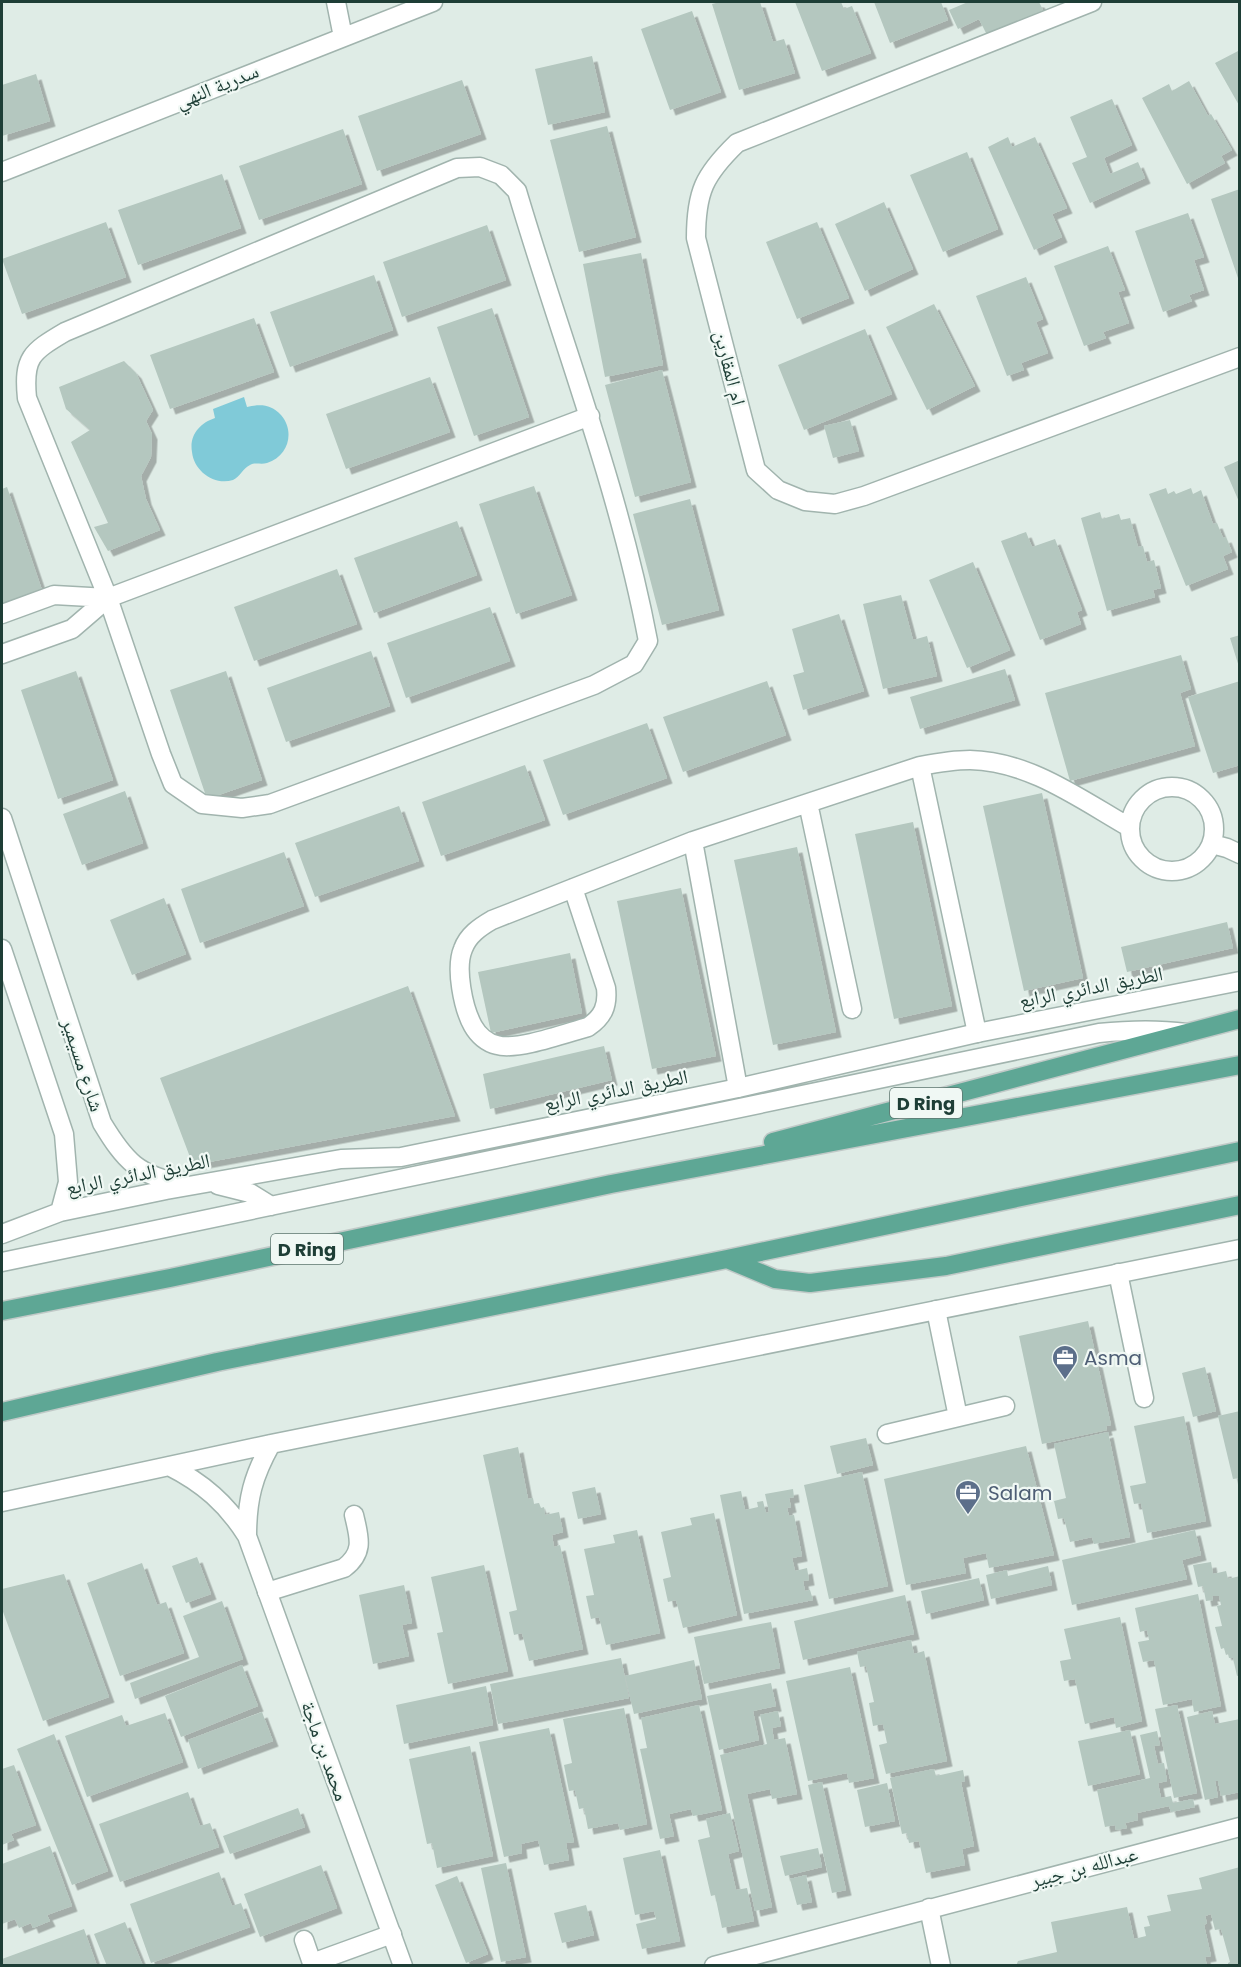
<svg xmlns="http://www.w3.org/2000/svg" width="1241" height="1967" viewBox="0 0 1241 1967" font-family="Poppins,'Noto Naskh Arabic',sans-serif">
	<defs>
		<filter id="shadow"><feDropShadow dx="5.5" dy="5.5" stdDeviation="0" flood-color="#0004"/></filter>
	</defs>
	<rect width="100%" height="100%" fill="#dfece6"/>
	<path fill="#80cad8" d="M 244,397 L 247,407 C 260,404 271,404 281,415 C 295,431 289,456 267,463 C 261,465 255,462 250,465 C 243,468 240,477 233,480 C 214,486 194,471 192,452 C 189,435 200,423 215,418 L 213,409 Z"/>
	<path fill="#b4c7bf" filter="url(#shadow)" d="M 720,2 L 760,2 L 773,42 L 784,39 L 795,73 L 739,90 L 712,4 Z
		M 795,2 L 841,2 L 844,9 L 852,6 L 871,53 L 822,71 Z
		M 874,2 L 941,2 L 948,20 L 890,43 Z
		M 968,2 L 1039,2 L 1043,10 L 987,35 L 979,19 L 958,29 L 949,10 Z
		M 692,11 L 721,92 L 670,110 L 641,29 Z
		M 1240,50 L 1240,107 L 1215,63 Z
		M 592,56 L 605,112 L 548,125 L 535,69 Z
		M 36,74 L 50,121 L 2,136 L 2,85 Z
		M 462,80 L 481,134 L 377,171 L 358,116 Z
		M 1189,81 L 1208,116 L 1211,114 L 1232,150 L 1221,156 L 1225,163 L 1187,184 L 1142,98 L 1169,84 L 1172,91 Z
		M 1112,99 L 1132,145 L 1104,158 L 1110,174 L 1138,162 L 1145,178 L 1090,203 L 1072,163 L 1087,157 L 1070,117 Z
		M 607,126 L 636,237 L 579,252 L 550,140 Z
		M 343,129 L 362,184 L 259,220 L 239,166 Z
		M 1008,137 L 1012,147 L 1035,137 L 1067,208 L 1052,214 L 1062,237 L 1034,250 L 988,147 Z
		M 967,152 L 998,229 L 943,252 L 910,175 Z
		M 222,174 L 241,228 L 138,265 L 118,210 Z
		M 1240,189 L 1240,281 L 1239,281 L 1211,199 Z
		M 884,202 L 913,269 L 865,291 L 835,224 Z
		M 1188,213 L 1204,257 L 1194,260 L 1204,290 L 1189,295 L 1192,301 L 1163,312 L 1135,231 Z
		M 106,222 L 126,277 L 22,314 L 2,259 Z
		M 817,222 L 849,298 L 797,319 L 766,242 Z
		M 487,225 L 506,280 L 402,317 L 383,262 Z
		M 1108,246 L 1125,290 L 1118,292 L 1129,323 L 1103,332 L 1106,338 L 1084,346 L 1054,266 Z
		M 641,253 L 663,365 L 605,377 L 583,264 Z
		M 374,275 L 393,330 L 290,367 L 270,312 Z
		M 1026,277 L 1043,319 L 1036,322 L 1048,353 L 1021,363 L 1024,370 L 1007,376 L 976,296 Z
		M 934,304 L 975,386 L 927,410 L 886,327 Z
		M 492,308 L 529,417 L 474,436 L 437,327 Z
		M 254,318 L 274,372 L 170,409 L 150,355 Z
		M 865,329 L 892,394 L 804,430 L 778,365 Z
		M 124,361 L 136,373 L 153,410 L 146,421 L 152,434 L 151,457 L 141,476 L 146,499 L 160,530 L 108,551 L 94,527 L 108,523 L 71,442 L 90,430 L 66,409 L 59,387 Z
		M 662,370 L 691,482 L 635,497 L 605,385 Z
		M 430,377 L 450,432 L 346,469 L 326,414 Z
		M 850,420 L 859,451 L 833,458 L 824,426 Z
		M 1240,460 L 1240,504 L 1224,467 Z
		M 534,486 L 572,595 L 516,614 L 479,504 Z
		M 7,487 L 44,596 L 2,610 L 2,489 Z
		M 1166,488 L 1168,494 L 1174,491 L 1176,494 L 1191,488 L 1193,494 L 1201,490 L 1213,524 L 1217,523 L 1223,538 L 1226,537 L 1232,552 L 1223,556 L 1228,569 L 1186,586 L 1149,494 Z
		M 690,499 L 719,610 L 662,625 L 633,514 Z
		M 1100,512 L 1102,519 L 1119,514 L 1121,520 L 1130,518 L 1138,547 L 1143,546 L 1147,562 L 1154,560 L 1161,588 L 1153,590 L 1155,597 L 1107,611 L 1081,518 Z
		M 457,521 L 477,575 L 374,613 L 354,558 Z
		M 1026,532 L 1032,547 L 1055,539 L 1082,610 L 1077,612 L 1081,624 L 1040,640 L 1001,541 Z
		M 973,562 L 1010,650 L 967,668 L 929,580 Z
		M 337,569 L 357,624 L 254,661 L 234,607 Z
		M 901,595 L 913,640 L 927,636 L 937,676 L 883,689 L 863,604 Z
		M 490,607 L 510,661 L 406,698 L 387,643 Z
		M 839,614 L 864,691 L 803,710 L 793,675 L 804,672 L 792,629 Z
		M 1240,635 L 1240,667 L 1239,667 L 1230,638 Z
		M 371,651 L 390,706 L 286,742 L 267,688 Z
		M 1181,655 L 1191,689 L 1180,693 L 1195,746 L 1070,781 L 1045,693 Z
		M 1005,669 L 1015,700 L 920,729 L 910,697 Z
		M 76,671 L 113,780 L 58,799 L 21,690 Z
		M 226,671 L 262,780 L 207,799 L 170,690 Z
		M 767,681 L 786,735 L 683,772 L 663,717 Z
		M 1240,681 L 1240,765 L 1213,773 L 1188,697 Z
		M 647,723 L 667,778 L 563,815 L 543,760 Z
		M 525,765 L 545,820 L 441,856 L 422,802 Z
		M 125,791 L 143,843 L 82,865 L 63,814 Z
		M 1042,793 L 1083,978 L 1024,991 L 983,806 Z
		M 399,806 L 419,861 L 315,897 L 295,843 Z
		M 913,822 L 952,1006 L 894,1019 L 855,834 Z
		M 797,847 L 836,1032 L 773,1045 L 734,860 Z
		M 284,852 L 304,906 L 200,943 L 181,889 Z
		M 681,888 L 716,1056 L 652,1069 L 617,901 Z
		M 164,898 L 186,954 L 132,975 L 110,920 Z
		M 1227,922 L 1233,948 L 1127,972 L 1121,947 Z
		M 570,953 L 582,1013 L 491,1033 L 478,972 Z
		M 408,986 L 455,1116 L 193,1165 L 160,1078 Z
		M 604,1046 L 612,1080 L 490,1109 L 483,1074 Z
		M 1088,1321 L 1111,1425 L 1106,1426 L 1107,1430 L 1042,1444 L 1019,1336 Z
		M 1205,1367 L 1216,1411 L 1193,1417 L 1182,1373 Z
		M 1240,1411 L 1240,1478 L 1233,1479 L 1218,1416 Z
		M 1184,1416 L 1206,1521 L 1147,1533 L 1141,1503 L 1134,1504 L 1130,1486 L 1146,1483 L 1134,1426 Z
		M 1108,1432 L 1130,1537 L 1094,1544 L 1092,1537 L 1070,1542 L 1064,1518 L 1058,1519 L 1054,1501 L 1066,1498 L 1054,1444 Z
		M 866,1438 L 873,1465 L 837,1474 L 830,1446 Z
		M 1026,1446 L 1054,1555 L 989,1568 L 986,1553 L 963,1558 L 966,1573 L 906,1585 L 884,1479 Z
		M 518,1447 L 528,1499 L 533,1498 L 534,1504 L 539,1503 L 541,1508 L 544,1507 L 545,1515 L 559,1512 L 563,1532 L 552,1535 L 554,1547 L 560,1545 L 583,1649 L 529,1661 L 522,1633 L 514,1635 L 509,1612 L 517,1610 L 483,1455 Z
		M 862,1472 L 888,1586 L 829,1599 L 804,1485 Z
		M 595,1487 L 601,1514 L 578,1519 L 572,1492 Z
		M 793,1489 L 794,1497 L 789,1498 L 791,1507 L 787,1508 L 789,1516 L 794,1515 L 802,1556 L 792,1558 L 795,1571 L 807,1568 L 809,1580 L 803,1581 L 805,1591 L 810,1590 L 813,1600 L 744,1614 L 720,1495 L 741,1491 L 745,1510 L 758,1507 L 757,1502 L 763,1501 L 766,1513 L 769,1512 L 765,1494 Z
		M 714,1513 L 737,1615 L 683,1628 L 676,1600 L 668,1602 L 663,1579 L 671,1577 L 661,1532 L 692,1525 L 690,1518 Z
		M 637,1530 L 660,1633 L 606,1645 L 599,1617 L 591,1619 L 586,1596 L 594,1595 L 584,1549 L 615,1543 L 613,1535 Z
		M 1195,1530 L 1201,1555 L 1182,1560 L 1187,1579 L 1072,1605 L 1062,1560 Z
		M 197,1557 L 211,1594 L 186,1603 L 172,1566 Z
		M 1211,1562 L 1213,1574 L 1226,1571 L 1228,1579 L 1240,1576 L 1240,1675 L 1237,1676 L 1233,1658 L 1229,1658 L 1228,1654 L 1226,1655 L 1224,1648 L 1221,1649 L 1215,1627 L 1222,1626 L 1217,1606 L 1221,1605 L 1219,1596 L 1212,1596 L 1213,1600 L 1206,1601 L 1203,1586 L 1198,1587 L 1193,1565 Z
		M 142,1563 L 157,1605 L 166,1602 L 184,1653 L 120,1676 L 87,1583 Z
		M 484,1565 L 508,1671 L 448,1684 L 437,1633 L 443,1632 L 431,1577 Z
		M 1048,1566 L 1052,1585 L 991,1599 L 986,1575 L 1007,1570 L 1008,1576 Z
		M 64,1574 L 109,1697 L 43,1721 L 2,1609 L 2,1589 Z
		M 979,1578 L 984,1600 L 926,1614 L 921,1591 Z
		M 404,1585 L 412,1623 L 402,1625 L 409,1656 L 373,1664 L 359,1595 Z
		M 1198,1594 L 1221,1706 L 1194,1712 L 1192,1699 L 1163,1705 L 1154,1660 L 1143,1662 L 1138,1642 L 1149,1640 L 1147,1630 L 1140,1632 L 1135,1608 Z
		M 905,1595 L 914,1634 L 803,1660 L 794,1621 Z
		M 222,1601 L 243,1659 L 135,1699 L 130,1683 L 199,1657 L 183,1616 Z
		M 1120,1617 L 1142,1721 L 1116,1728 L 1114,1717 L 1085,1724 L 1075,1679 L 1064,1681 L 1060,1661 L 1071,1659 L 1064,1629 Z
		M 771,1622 L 780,1668 L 704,1684 L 694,1637 Z
		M 911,1640 L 914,1654 L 924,1651 L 947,1761 L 886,1774 L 879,1745 L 887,1743 L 883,1724 L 873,1726 L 869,1703 L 874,1702 L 866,1666 L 860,1667 L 857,1652 Z
		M 621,1658 L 629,1698 L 498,1724 L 490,1684 Z
		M 694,1660 L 702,1699 L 634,1714 L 625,1676 Z
		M 242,1665 L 258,1706 L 181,1737 L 165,1696 Z
		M 850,1667 L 874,1778 L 849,1783 L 847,1773 L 808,1781 L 786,1681 Z
		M 771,1683 L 776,1706 L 753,1711 L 759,1740 L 719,1750 L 707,1696 Z
		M 486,1686 L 493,1725 L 404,1744 L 396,1705 Z
		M 699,1705 L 722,1810 L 693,1816 L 691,1809 L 669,1814 L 674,1836 L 660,1839 L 640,1749 L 647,1748 L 641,1718 Z
		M 1177,1705 L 1197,1793 L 1174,1798 L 1155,1709 Z
		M 624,1708 L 647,1824 L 620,1830 L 618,1823 L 588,1829 L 584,1808 L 579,1809 L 575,1790 L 569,1791 L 564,1765 L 572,1763 L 563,1719 Z
		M 778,1711 L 781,1726 L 772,1728 L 774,1740 L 785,1738 L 797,1794 L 772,1799 L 770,1789 L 747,1794 L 772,1907 L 755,1911 L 720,1755 L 767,1744 L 760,1715 Z
		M 1212,1711 L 1215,1724 L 1240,1719 L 1240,1792 L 1221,1796 L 1218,1781 L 1215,1781 L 1218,1797 L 1205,1800 L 1187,1717 Z
		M 262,1712 L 273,1741 L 198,1769 L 188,1740 Z
		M 165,1713 L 183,1762 L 87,1797 L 65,1736 L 122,1715 L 126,1726 Z
		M 549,1728 L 574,1842 L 566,1843 L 569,1860 L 544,1865 L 538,1840 L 521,1844 L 522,1853 L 504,1857 L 479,1742 Z
		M 1130,1730 L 1140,1774 L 1088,1786 L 1078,1741 Z
		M 1157,1731 L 1160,1745 L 1154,1746 L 1158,1764 L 1164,1763 L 1167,1781 L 1158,1783 L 1161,1798 L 1171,1796 L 1173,1803 L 1193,1799 L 1195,1807 L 1171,1812 L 1169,1806 L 1137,1813 L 1138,1820 L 1125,1823 L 1127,1828 L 1116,1830 L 1115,1825 L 1105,1827 L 1097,1790 L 1150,1778 L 1140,1735 Z
		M 54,1734 L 108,1871 L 72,1885 L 17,1749 Z
		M 470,1746 L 493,1856 L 437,1868 L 432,1843 L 427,1844 L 409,1759 Z
		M 14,1765 L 36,1825 L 11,1834 L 14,1840 L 2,1845 L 2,1769 Z
		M 934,1769 L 936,1776 L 963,1770 L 965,1781 L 961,1782 L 974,1846 L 962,1849 L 965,1865 L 926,1873 L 919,1841 L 909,1843 L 907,1833 L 902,1834 L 890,1778 Z
		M 822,1782 L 846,1890 L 832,1893 L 808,1785 Z
		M 887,1783 L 895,1821 L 865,1827 L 857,1790 Z
		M 188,1792 L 200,1826 L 210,1823 L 219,1847 L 120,1882 L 99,1824 Z
		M 298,1808 L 305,1827 L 230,1854 L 223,1836 Z
		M 730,1813 L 739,1851 L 728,1854 L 736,1890 L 747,1888 L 754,1921 L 722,1928 L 715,1895 L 711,1896 L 698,1840 L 710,1837 L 706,1819 Z
		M 50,1846 L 72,1906 L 47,1915 L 50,1921 L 33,1928 L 31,1923 L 19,1928 L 15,1919 L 2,1924 L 2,1864 Z
		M 818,1848 L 822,1867 L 785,1876 L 780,1856 Z
		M 660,1850 L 680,1941 L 642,1949 L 636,1924 L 656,1919 L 654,1911 L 635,1915 L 623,1858 Z
		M 506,1863 L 526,1957 L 501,1962 L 481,1868 Z
		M 321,1865 L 337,1908 L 260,1937 L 244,1894 Z
		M 1240,1867 L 1240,1966 L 1228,1966 L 1228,1963 L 1230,1962 L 1221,1929 L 1215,1930 L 1211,1914 L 1205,1916 L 1207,1923 L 1204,1925 L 1211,1956 L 1205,1957 L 1207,1966 L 1016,1966 L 1018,1961 L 1057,1952 L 1051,1922 L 1127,1907 L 1134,1939 L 1146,1936 L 1144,1927 L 1150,1926 L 1147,1916 L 1171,1911 L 1167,1895 L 1202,1889 L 1199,1878 Z
		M 219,1872 L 232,1906 L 241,1903 L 250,1927 L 151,1963 L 130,1904 Z
		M 806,1875 L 812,1902 L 797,1905 L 790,1879 Z
		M 457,1876 L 488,1954 L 466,1963 L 435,1885 Z
		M 586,1905 L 594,1935 L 562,1943 L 554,1913 Z
		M 125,1922 L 143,1966 L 107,1966 L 94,1934 Z
		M 84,1929 L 97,1966 L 2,1966 L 2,1959 Z"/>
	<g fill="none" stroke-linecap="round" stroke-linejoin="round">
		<defs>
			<path id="service" d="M 920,766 L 977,1033
				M1130 829a42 42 0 1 1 84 0a42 42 0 1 1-84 0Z
				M 808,803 L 852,1009
				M 693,841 L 738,1088
				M 1212,844 L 1227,848 L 1240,854
				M 573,888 L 606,988 C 608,1006 603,1017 588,1027 C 566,1033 517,1051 497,1045 C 487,1043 478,1035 473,1026 C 463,1008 455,968 463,949 C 468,935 480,927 492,920 L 693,841 L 920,766 C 936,763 953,760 970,760 C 1029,761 1080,799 1129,827
				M 1118,1273 L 1144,1398
				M 936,1310 L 958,1417
				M 887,1434 L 1005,1406
				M 267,1592 L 344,1568 C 365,1552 359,1537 354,1515
				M 304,1940 L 313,1966
				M 312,1963 L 392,1934"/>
			<path id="minor" d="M 336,2 L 343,37
				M 1092,2 L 737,143 C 704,175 696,192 696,238 L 756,470 L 778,490 L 805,501 L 835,504 L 864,496 L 1240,357
				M 480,167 L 501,175 L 517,191 C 561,340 619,487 648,641 L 634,664 L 594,685 L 270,804 L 242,808 L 202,804 L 173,784 L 161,754 L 108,598 L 27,398 C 23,358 31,352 65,332 L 457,168 Z
				M 2,172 L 433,2
				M 2,614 L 54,595 L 108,598
				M 2,654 L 72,629 L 108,598 L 590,416
				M 169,1466 C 203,1483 227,1504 247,1536 L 403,1966
				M 2,1502 L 271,1444 L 1240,1249
				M 247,1536 C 247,1499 253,1476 271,1444
				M 929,1908 L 941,1966
				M 714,1966 L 1240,1827"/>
			<path id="tertiary" d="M 2,818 L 102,1123 C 125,1161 138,1176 184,1184
				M 2,949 L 64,1134 L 68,1182 L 60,1212
				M 218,1185 L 250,1193 L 271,1206
				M 2,1234 L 60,1212 L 166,1190 L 341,1159 L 401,1157 L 738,1088 L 977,1033 L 1240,981
				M 2,1262 L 1099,1033 C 1129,1030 1156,1029 1186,1033"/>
			<path id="primary" d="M 773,1142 L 1240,1019
				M 727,1259 L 775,1279 L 810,1283 L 946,1266 L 1240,1205
				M 2,1311 L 170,1278 L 611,1184 L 1240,1065
				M 2,1412 L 217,1362 L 727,1259 L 1240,1151"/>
		</defs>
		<use href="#service" stroke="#a1b4ae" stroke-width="21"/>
		<use href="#minor" stroke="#a1b4ae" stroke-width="21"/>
		<use href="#tertiary" stroke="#a1b4ae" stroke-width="21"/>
		<use href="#primary" stroke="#c0c9c7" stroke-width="21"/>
		<use href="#service" stroke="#fff" stroke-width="18"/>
		<use href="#minor" stroke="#fff" stroke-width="18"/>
		<use href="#tertiary" stroke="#fff" stroke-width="18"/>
		<use href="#primary" stroke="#5ea795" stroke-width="18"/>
	</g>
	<defs>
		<symbol id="office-pin" viewBox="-11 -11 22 30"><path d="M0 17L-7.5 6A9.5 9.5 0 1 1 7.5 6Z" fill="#5c6f8a" stroke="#f0f8f4"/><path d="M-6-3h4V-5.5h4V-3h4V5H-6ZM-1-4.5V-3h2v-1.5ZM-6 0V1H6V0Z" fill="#fff"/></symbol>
	</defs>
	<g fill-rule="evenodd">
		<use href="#office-pin" x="1050" y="1343" width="30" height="40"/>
		<use href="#office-pin" x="953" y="1478" width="30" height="40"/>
	</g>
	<g text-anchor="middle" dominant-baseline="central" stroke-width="4.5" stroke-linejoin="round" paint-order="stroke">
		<g fill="#f0f8f4" stroke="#5d766f" stroke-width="1.5">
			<rect x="890" y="1088" width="72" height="30" rx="4.5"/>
			<rect x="271" y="1234" width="72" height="30" rx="4.5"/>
		</g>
		<g font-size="18" font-weight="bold" fill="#1e3e36">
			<text x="926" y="1103">D Ring</text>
			<text x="307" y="1249">D Ring</text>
		</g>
		<g font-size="20" fill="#1e3e36" stroke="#f0f8f4">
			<text transform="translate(217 86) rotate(-22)">سدرية النهي</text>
			<text transform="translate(730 368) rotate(76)">ام المقارين</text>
			<text transform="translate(1091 987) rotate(-11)">الطريق الدائري الرابع</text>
			<text transform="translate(83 1065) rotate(72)">شارع مسيمير</text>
			<text transform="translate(616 1090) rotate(-11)">الطريق الدائري الرابع</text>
			<text transform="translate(138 1174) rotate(-11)">الطريق الدائري الرابع</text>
			<text transform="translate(325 1751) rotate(70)">محمد بن ماجة</text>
			<text transform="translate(1084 1867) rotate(-15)">عبدالله بن جبير</text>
		</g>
		<g font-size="20" fill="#4e5e75" stroke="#f0f8f4" text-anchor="start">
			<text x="1084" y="1358">Asma</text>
			<text x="988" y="1493">Salam</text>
		</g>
	</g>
	<rect width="1241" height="1967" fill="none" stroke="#1e3e36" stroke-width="6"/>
</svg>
